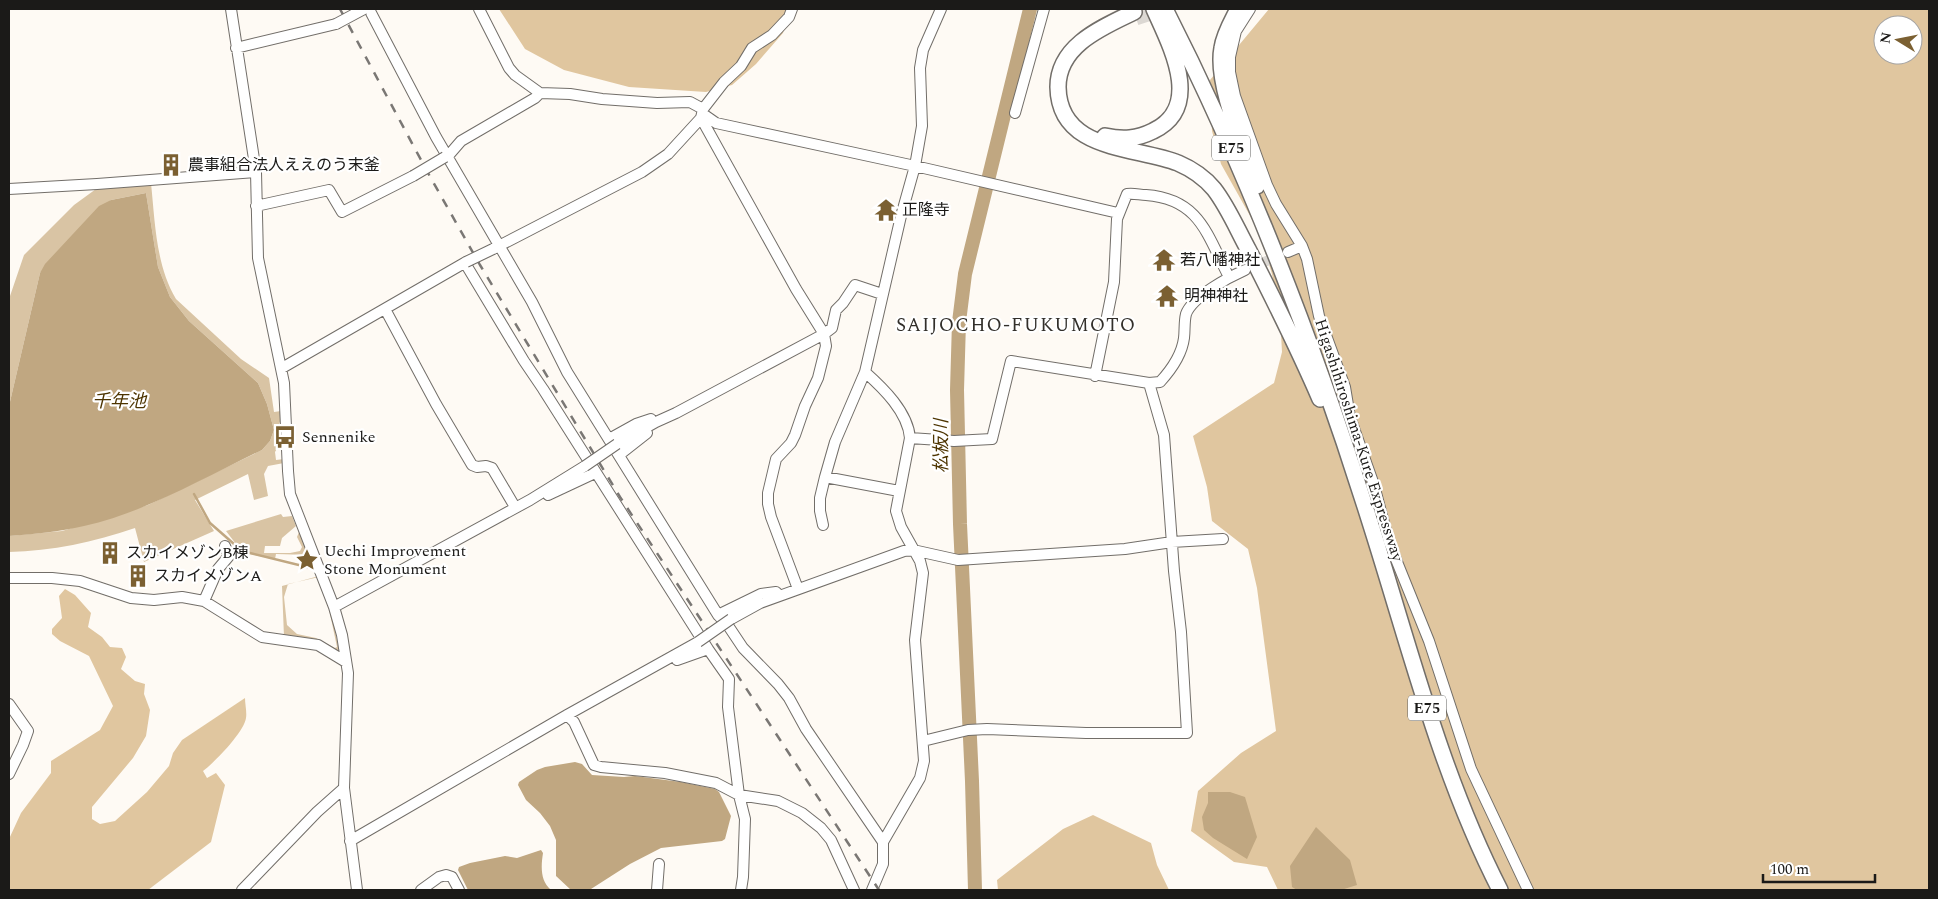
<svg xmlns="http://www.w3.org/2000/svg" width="1938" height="899" viewBox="0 0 1938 899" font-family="Spectral,'Noto Sans JP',serif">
	<rect width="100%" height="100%" fill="#fefaf4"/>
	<path fill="#d9c4a4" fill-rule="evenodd" d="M 151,183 C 155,222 156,266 176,299 L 241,359 L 269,378 L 274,412 L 281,411 L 282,416 L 276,433 L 283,429 L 283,438 L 275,452 L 276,460 L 284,459 L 284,463 L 268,466 L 264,474 L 268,496 L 254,500 L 248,474 L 195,500 L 214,531 L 144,562 L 135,528 C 94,542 52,551 9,552 L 9,536 L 62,531 L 148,505 L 262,450 L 270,441 L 274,430 L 267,404 L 258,383 L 189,321 L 170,297 L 158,267 L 146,193 L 111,200 L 40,273 L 9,406 L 9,299 L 24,255 L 74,205 L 96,189 Z
		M 281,514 L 283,517 L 292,516 L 296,526 L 282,538 L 280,546 L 265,546 L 264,553 L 290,553 L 300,551 L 302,547 L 297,537 L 299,532 L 310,555 L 276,554 L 275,559 L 239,552 L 233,554 L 230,549 L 236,544 L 226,531 Z
		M 319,576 C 327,601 335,625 339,651 L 337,652 L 284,637 L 282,586 ZM 319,577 L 329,609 L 337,647 L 335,648 L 316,638 L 297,634 L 287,625 L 284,597 L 288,584 Z"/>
	<path fill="#e0c69f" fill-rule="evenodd" d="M 499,9 L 791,9 L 783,33 L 756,64 L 732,85 L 706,92 L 629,87 L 564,70 L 525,49 Z
		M 1269,9 L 1929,9 L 1929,890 L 1278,890 L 1267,867 L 1234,862 L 1191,831 L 1198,791 L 1241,753 L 1276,731 L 1257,588 L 1248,549 L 1212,521 L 1207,487 L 1193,436 L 1274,383 L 1282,352 L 1280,316 L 1272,274 L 1258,230 L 1221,164 L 1212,131 L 1210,80 ZM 1883,25 L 1913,25 L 1913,55 L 1883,55 Z
		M 65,589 L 75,595 L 91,613 L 88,627 L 102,637 L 110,647 L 122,648 L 126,657 L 121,669 L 135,681 L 145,684 L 144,694 L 150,710 L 146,736 L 133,758 L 92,807 L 92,819 L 100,824 L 115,821 L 147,792 L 169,766 L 173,753 L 182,740 L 245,698 C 245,704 247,712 246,718 C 244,732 215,762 203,771 L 207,778 L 216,773 L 225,785 L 211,842 L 148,890 L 9,890 L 9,839 L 21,813 L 51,773 L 51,761 L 100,730 L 113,706 L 89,656 L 60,641 L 52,634 L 52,629 L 62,618 L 59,596 Z
		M 1093,815 L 1151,843 L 1157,865 L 1169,890 L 998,890 L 997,880 L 1063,829 Z"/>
	<path fill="#c0a781" d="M 146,193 L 158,267 L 170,297 L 189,321 L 258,383 L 267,404 L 274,430 L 270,441 L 262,450 C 205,477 147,512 84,526 C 59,532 34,534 9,536 L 9,406 L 40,273 L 45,264 L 99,206 L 111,200 Z
		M 575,762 L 582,764 L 592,775 L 624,777 L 635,776 L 681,782 L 715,789 L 719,792 L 731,816 L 725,839 L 722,841 L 661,848 L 630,864 L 591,889 L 571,890 L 556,876 L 556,840 L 550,826 L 540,813 L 526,800 L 518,785 L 519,782 L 537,770 L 545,767 Z
		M 1208,792 L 1230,792 L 1245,797 L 1257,837 L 1247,859 L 1213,838 L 1204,830 L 1202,817 L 1208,803 Z
		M 1316,827 L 1350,860 L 1357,885 L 1341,890 L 1297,890 L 1292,887 L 1290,866 Z
		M 541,850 L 543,853 C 541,866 540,881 551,890 L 468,890 L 458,870 L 459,867 L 470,863 L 505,856 L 517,858 Z"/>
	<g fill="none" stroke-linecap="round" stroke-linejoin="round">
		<path stroke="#c0a781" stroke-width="2.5" d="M 194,494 L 210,523 L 242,551 L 315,569"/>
		<path stroke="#c0a781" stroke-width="14" d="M 975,890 L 972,781 L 960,524 L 957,390 L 959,322 L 965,274 L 1030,9"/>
		<path stroke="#dcd8d3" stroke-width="10" stroke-dasharray="10 5" stroke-linecap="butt" d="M 1250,268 L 1281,255"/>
		<path stroke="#dcd8d3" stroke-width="15" stroke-dasharray="15 8" stroke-linecap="butt" d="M 1136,18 L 1163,9"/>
		<defs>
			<path id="minor" d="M 231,9 L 256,172 L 258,258 L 284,383 L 288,471 L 290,494 L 334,607 L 342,635 L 348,673 L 344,788 L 357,890
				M 369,9 L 436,137 L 532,302 L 567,372 L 718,615 L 729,627 L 743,648 L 778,684 L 789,698 L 806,729 L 883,842
				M 479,9 L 509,68 L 515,75 L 540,93 L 570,94 L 602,99 L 657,103 L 690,102 L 703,109
				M 1250,9 L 1236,31 L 1230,57 L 1230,72 L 1235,96 L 1267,185 L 1276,204 L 1302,246 L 1307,259 L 1319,316 L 1345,387 L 1350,417 L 1374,485 L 1389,542 L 1429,641 L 1471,769 L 1528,890
				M 236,48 L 336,24
				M 1015,113 L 1044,9
				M 701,118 L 796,289 L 824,334 L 826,346 L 818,378 L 805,406 L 795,435 L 791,443 L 776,459 L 768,493 L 768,504 L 771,517 L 798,589
				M 701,118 L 706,116 L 716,123 L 915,166 L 1118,213
				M 445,157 L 448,156 L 461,141 L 535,98 L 540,93
				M 9,189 L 97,184 L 256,172
				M 256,206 L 329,190 L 342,212 L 413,176
				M 493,249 L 642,172 L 668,154 L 701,118 L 703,109 L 724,82 L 741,66 L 752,48 L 772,35 L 789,17 L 792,9
				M 1288,252 L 1302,246
				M 465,263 L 524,361 L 543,389 L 708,649
				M 385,309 L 436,404 L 472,465 L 477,467 L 486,466 L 492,468 L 515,507
				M 282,368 L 466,262
				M 1095,376 L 1114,282 L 1117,219 L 1127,194 C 1134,193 1140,195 1146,195 C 1200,199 1207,235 1229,277
				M 1149,383 L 1160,382 C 1171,370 1182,354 1184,338 C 1185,330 1184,322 1186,314 C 1192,297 1229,277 1245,270
				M 910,438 L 954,441 L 992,439 L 1011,361 L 1149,383 L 1164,435 L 1174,571 L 1181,632 L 1187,733 L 1086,733 L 987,729 L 968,730 L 923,741
				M 609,439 L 636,424 L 651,419
				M 617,444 L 656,422 L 676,413 L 824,334 L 832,328 L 836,310 L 843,303 L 855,285 L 882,294
				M 619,455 L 647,433
				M 825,477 L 899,491
				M 548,495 L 595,473
				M 823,525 L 820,511 L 820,498 L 825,477 L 835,442 L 865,372
				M 9,578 L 52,578 L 80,581 L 131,598 L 154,600 L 182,597 L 204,601 L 262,637 L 318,645 L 346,662
				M 204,601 L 218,569 L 229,556 L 225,546
				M 334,607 L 530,500 L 585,466
				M 718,615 L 761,594 L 776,592 L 779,595
				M 731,619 L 760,603 L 904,551 L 913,550 L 958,560 L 1125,549 L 1172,542 L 1223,539
				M 677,660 L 708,649 L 729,679 L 728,707 L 739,795 L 745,819 L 743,877 L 741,890
				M 9,704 L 28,731 L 23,745 L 9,774
				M 567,715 L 574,722 L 594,765 L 601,767 L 665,773 L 716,783 L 739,795 L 778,801 L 802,813 L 821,828 L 831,840 L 854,890
				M 350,841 L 567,715 L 698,642
				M 242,890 L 317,812 L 344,788
				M 421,890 L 439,877 L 446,875 L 452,877 L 459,890
				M 657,890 L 659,864
				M 872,890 L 883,864 L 883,842 L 920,778 L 924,761 L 915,640 L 923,573 L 920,561 L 901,527 L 896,511 L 910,438 C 908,412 883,388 865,372 L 901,216 L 915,166 L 922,126 L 920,68 L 923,50 L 941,9"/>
			<path id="highway" d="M 1165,9 C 1248,172 1314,344 1369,519 C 1409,644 1440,773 1500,890
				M 1238,9 C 1232,21 1224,34 1222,48 C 1215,84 1245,150 1257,186
				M 1134,12 C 1103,27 1058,45 1058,87 C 1059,152 1135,146 1178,163 C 1192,169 1204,177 1214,189 C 1228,207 1237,229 1248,249 C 1273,298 1298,348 1320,399
				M 1105,136 C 1123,140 1137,139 1153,131 C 1204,107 1170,45 1154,9"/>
		</defs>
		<use href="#minor" stroke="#726e69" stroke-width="12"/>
		<use href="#highway" stroke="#726e69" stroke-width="18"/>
		<use href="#minor" stroke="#fff" stroke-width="10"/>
		<use href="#highway" stroke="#fff" stroke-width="15"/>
		<path stroke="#7a7774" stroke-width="2.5" stroke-dasharray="9 9" stroke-linecap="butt" d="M 340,9 L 428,173 L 480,265 L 620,497 L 879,890"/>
		<defs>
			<path id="minor-bridge" d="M 336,24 L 364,9
				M 413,176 L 445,157
				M 466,262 L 493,249
				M 585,466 L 617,444
				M 698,642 L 731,619"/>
		</defs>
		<use href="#minor-bridge" stroke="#726e69" stroke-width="12" stroke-linecap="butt"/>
		<use href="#minor-bridge" stroke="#fff" stroke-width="10"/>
	</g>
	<defs>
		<symbol id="building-bare" viewBox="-9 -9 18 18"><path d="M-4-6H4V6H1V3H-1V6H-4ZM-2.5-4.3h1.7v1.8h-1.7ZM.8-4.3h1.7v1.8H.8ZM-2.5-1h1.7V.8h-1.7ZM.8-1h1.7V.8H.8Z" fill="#7b6032" stroke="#fff" stroke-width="2.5" paint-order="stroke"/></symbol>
		<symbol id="temple-bare" viewBox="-9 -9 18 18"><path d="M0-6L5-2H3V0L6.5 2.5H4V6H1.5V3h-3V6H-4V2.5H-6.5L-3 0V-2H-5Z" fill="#7b6032" stroke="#fff" stroke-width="2.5" paint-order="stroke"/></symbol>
		<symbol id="bus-bare" viewBox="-9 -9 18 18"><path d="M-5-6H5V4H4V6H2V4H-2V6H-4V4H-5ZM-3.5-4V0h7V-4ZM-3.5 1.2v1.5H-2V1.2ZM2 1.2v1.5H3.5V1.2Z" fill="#7b6032" stroke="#fff" stroke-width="2.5" paint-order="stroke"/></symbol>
		<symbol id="sight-bare" viewBox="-9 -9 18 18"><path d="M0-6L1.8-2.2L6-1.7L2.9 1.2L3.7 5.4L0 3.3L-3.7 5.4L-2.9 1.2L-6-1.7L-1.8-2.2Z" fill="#7b6032" stroke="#fff" stroke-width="2.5" paint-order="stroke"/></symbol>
	</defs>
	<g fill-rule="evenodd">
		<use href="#building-bare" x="155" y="149" width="32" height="32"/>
		<use href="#temple-bare" x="870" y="194" width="32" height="32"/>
		<use href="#temple-bare" x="1148" y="244" width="32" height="32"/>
		<use href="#temple-bare" x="1151" y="280" width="32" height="32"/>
		<use href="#bus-bare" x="269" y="421" width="32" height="32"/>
		<use href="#building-bare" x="94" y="537" width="32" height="32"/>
		<use href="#sight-bare" x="291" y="544" width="32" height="32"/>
		<use href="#building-bare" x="122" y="560" width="32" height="32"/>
	</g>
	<g text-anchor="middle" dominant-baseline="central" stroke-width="4.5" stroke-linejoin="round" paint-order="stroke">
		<g fill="#fff" stroke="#5f5f5d" stroke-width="1">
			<rect x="1212" y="135.5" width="38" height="25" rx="4"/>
			<rect x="1408" y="695.5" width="38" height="25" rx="4"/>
		</g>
		<g font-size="15" font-weight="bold" fill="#1b1a18">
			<text x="1231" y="148">E75</text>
			<text x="1427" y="708">E75</text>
		</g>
		<g font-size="16" fill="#1b1a18" stroke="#fff" text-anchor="start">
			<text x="188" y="165">農事組合法人ええのう末釜</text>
			<text x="902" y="210">正隆寺</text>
			<text x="1180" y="260">若八幡神社</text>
			<text x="1184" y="296">明神神社</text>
			<text x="302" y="437">Sennenike</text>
			<text x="324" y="551">Uechi Improvement<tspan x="324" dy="18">Stone Monument</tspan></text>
			<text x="126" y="553">スカイメゾンB棟</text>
			<text x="154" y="576">スカイメゾンA</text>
		</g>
		<g font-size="16" fill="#1b1a18" stroke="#fff">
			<text transform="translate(1359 440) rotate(72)">Higashihiroshima-Kure Expressway</text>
		</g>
		<g font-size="18" font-style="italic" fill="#4d3400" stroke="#fff">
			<text x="119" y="401">千年池</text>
			<text transform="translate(941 446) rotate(-90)">松板川</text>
		</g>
		<g font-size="19" letter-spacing="1" fill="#322f2a" stroke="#fff">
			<text x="1016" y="325">SAIJOCHO-FUKUMOTO</text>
		</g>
	</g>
	<rect width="1938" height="899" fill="none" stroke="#1b1a18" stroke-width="20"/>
	<g transform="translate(1898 40) rotate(280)"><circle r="24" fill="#ffffff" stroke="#a4a3a3"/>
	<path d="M0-4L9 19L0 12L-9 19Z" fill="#7b6032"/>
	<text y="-8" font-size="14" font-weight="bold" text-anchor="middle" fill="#1b1a18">N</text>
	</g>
	<path d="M1763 874v8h112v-8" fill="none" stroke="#1b1a18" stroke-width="2.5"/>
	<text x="1770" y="874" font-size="15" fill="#1b1a18" stroke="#ffffff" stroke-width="4" paint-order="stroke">100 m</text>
</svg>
